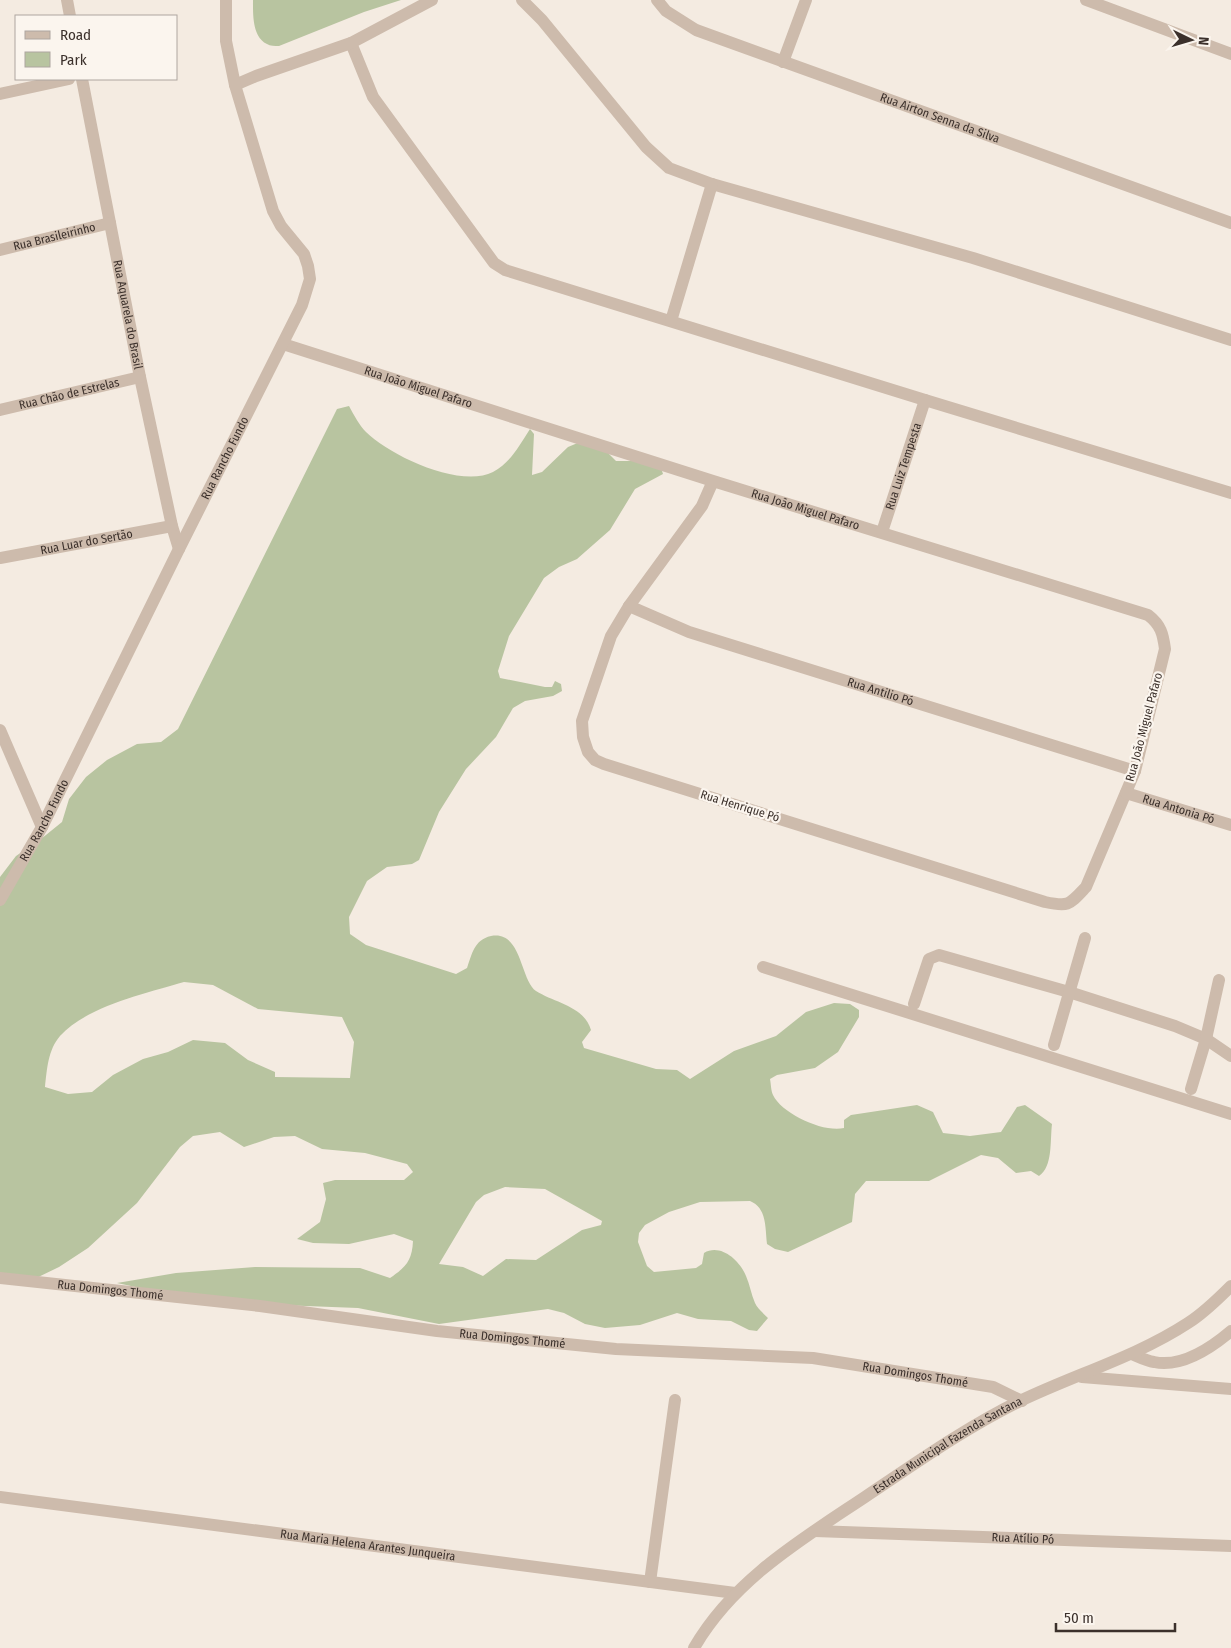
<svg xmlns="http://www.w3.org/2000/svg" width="1231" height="1648" viewBox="0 0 1231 1648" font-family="'Fira Sans Condensed',sans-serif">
	<rect width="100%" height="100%" fill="#f4ebe1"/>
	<path fill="#b8c4a0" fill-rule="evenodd" d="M 253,0 L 401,0 L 364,12 L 279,46 C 275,46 270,46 267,44 C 252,37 253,14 253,0 Z
		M 349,406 C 354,415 359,425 366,432 C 389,455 460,489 493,472 C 511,462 519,446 530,429 L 534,434 L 532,475 L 542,472 L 568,447 L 580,442 L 600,445 L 616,461 L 643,461 L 660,465 L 663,474 L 635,489 L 610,530 L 577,559 L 559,567 L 544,578 L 509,636 L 498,671 L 500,678 L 545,687 L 552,687 L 555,681 L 561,684 L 562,691 L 553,696 L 525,701 L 513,708 L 496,737 L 466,769 L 439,812 L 419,860 L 412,864 L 387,867 L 367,881 L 349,917 L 350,934 L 366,945 L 456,974 L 467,968 C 472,954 474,940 491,936 C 522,930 520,980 536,991 C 555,1003 584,1006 591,1030 L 582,1042 L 584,1048 L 656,1069 L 677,1070 L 690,1079 L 734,1051 L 776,1036 L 806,1012 L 834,1003 L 850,1004 L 859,1010 L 859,1017 L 838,1052 L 815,1068 L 777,1075 L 770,1079 C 771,1084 771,1091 773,1095 C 782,1114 824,1133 844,1128 L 844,1120 L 851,1115 L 917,1105 L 933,1112 L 943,1133 L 970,1136 L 1001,1132 L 1017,1107 L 1025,1105 L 1052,1124 C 1050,1140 1053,1167 1039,1176 L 1031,1171 L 1016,1173 L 998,1158 L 981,1155 L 929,1181 L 866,1181 L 855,1194 L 852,1222 L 788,1252 L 775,1249 L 767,1244 C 765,1227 767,1208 750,1201 L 700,1202 L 669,1212 L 645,1225 L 639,1233 L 638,1242 L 647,1266 L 654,1272 L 696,1268 L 702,1264 L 704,1253 C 721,1243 740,1261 746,1276 C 750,1285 751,1294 755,1303 C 757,1308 763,1313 768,1318 L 757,1331 L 749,1330 L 731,1321 L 698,1319 L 677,1313 L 640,1325 L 605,1328 L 585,1324 L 564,1313 L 548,1309 L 439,1324 L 358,1308 L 280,1305 L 145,1289 L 117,1283 L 176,1273 L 255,1267 L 360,1268 L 390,1278 C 406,1267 412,1261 413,1241 L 394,1234 L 349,1244 L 313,1243 L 297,1239 L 320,1222 L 326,1199 L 323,1183 L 335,1180 L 404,1180 L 413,1172 L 407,1164 L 365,1153 L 322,1149 L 295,1136 L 274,1137 L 244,1147 L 220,1132 L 193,1136 L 180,1147 L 137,1203 L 88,1248 L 59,1267 L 28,1282 L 0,1279 L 0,877 L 16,856 L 41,839 L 62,822 L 69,799 L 86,777 L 107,760 L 137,744 L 161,742 L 178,729 L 337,409 ZM 184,982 L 213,985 L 258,1009 L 342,1017 L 354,1042 L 350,1078 L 275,1077 L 275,1072 L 248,1060 L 225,1043 L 193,1040 L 168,1052 L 143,1059 L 113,1075 L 92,1092 L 68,1094 L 45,1087 C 47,1069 48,1050 60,1036 C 87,1006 147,993 184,982 ZM 505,1187 L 545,1189 L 602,1221 L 601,1225 L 582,1230 L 536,1260 L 506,1259 L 483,1276 L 463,1267 L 439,1264 L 476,1202 L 484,1195 Z"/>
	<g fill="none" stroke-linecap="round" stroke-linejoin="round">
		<g stroke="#cdbbac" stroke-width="12">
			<path d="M 67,0 L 70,16"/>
			<path d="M 522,0 L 542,20 L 646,147 L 669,168 L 712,184 L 973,258 L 1231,340"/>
			<path id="s1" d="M 657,0 L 666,11 L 696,30 L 1231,223"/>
			<path d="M 1086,0 L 1231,54"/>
			<path d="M 351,43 L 373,97 L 494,263 L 505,270 L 925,400 L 1231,493"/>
			<path d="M 783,62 L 806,0"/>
			<path id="s2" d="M 82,79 L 140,377 L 172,526 L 179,549"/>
			<path d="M 235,85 L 256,76 L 351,43 L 432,0"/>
			<path d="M 0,94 L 69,79"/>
			<path id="s3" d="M 0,250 L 110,223"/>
			<path d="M 671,321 L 712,184"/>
			<path id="s4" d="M 283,344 L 713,481 L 1148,615 C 1161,625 1163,634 1165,649 L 1135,771 L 1086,887 C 1069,905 1069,907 1045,902 L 604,764 L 595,760 L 588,752 L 583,737 L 582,721 L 611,636 L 629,606 L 702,506 L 713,481"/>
			<path id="s5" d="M 0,410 L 140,377"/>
			<path id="s6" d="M 882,532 L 925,400"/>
			<path id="s7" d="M 0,558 L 172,526"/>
			<path id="s8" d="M 629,606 L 689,632 L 1135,771"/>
			<path d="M 0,730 L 42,827"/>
			<path id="s9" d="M 1126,793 L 1231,825"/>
			<path id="s10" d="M 0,900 L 42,827 L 179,549 L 302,305 L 310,279 L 308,266 L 304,254 L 281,226 L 273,211 L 235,85 L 226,41 L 226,0"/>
			<path d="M 763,967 L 1231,1114"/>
			<path d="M 914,1004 L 929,959 L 939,955 L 1069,992 L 1175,1026 L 1206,1039 L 1231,1056"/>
			<path d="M 1054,1045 L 1085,938"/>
			<path d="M 1191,1089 L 1206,1039 L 1219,980"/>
			<path id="s11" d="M 0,1278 L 260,1306 L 437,1331 L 616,1349 L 813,1358 L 993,1387 L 1022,1401"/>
			<path d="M 1132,1354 C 1139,1357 1147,1361 1154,1362 C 1182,1368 1211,1348 1231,1331"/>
			<path d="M 1082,1377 L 1231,1389"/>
			<path id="s12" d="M 0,1497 L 735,1593"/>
			<path id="s13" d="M 815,1531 L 1231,1546"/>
			<path d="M 650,1582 L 675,1400"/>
			<path id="s14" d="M 694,1648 C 733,1580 802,1539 865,1497 C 916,1463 965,1428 1020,1401 C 1076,1374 1136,1357 1188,1323 C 1204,1313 1218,1299 1231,1286"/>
		</g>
	</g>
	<g text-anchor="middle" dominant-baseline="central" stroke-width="4.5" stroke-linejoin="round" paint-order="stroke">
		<g font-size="12" fill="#3b302b" stroke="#fbf5ee">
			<text stroke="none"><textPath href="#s1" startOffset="309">Rua Airton Senna da Silva</textPath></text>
			<text stroke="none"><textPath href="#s3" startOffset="56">Rua Brasileirinho</textPath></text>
			<text stroke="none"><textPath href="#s2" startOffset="240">Rua Aquarela do Brasil</textPath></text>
			<text stroke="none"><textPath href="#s4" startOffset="142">Rua João Miguel Pafaro</textPath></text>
			<text stroke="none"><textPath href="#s5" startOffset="71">Rua Chão de Estrelas</textPath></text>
			<text stroke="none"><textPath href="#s10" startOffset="496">Rua Rancho Fundo</textPath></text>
			<text stroke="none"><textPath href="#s6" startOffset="69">Rua Luiz Tempesta</textPath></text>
			<text stroke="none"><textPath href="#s4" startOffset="548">Rua João Miguel Pafaro</textPath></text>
			<text stroke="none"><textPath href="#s7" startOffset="88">Rua Luar do Sertão</textPath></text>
			<text stroke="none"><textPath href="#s8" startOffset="266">Rua Antilio Pó</textPath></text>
			<text transform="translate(1144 727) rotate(-75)">Rua João Miguel Pafaro</text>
			<text transform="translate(740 806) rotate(17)">Rua Henrique Pó</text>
			<text stroke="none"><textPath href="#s9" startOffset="55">Rua Antonia Pó</textPath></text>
			<text stroke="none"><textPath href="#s10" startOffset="91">Rua Rancho Fundo</textPath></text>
			<text stroke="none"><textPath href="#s11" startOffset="111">Rua Domingos Thomé</textPath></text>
			<text stroke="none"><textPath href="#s11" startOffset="516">Rua Domingos Thomé</textPath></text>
			<text stroke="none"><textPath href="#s11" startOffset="921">Rua Domingos Thomé</textPath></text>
			<text stroke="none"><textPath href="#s14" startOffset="328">Estrada Municipal Fazenda Santana</textPath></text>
			<text stroke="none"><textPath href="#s13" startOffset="208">Rua Atílio Pó</textPath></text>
			<text stroke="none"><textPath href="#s12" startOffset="371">Rua Maria Helena Arantes Junqueira</textPath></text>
		</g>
	</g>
	<rect x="15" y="15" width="162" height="65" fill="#fbf5ee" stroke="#aea6a0"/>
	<rect x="25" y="31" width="25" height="8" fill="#cdbbac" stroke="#aea6a0"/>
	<text x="60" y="40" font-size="15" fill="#3b302b">Road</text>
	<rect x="25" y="52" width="25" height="15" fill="#b8c4a0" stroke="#aea6a0"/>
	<text x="60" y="65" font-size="15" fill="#3b302b">Park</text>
	<g transform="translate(1191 40) rotate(95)" stroke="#fbf5ee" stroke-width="4" paint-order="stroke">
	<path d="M0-4L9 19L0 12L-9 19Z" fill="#3b302b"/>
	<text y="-8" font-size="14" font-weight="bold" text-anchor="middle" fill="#3b302b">N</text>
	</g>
	<path d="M1056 1623v8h119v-8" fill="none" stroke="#3b302b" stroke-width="2.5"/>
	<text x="1064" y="1623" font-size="15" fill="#3b302b" stroke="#fbf5ee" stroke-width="4" paint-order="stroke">50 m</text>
</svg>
